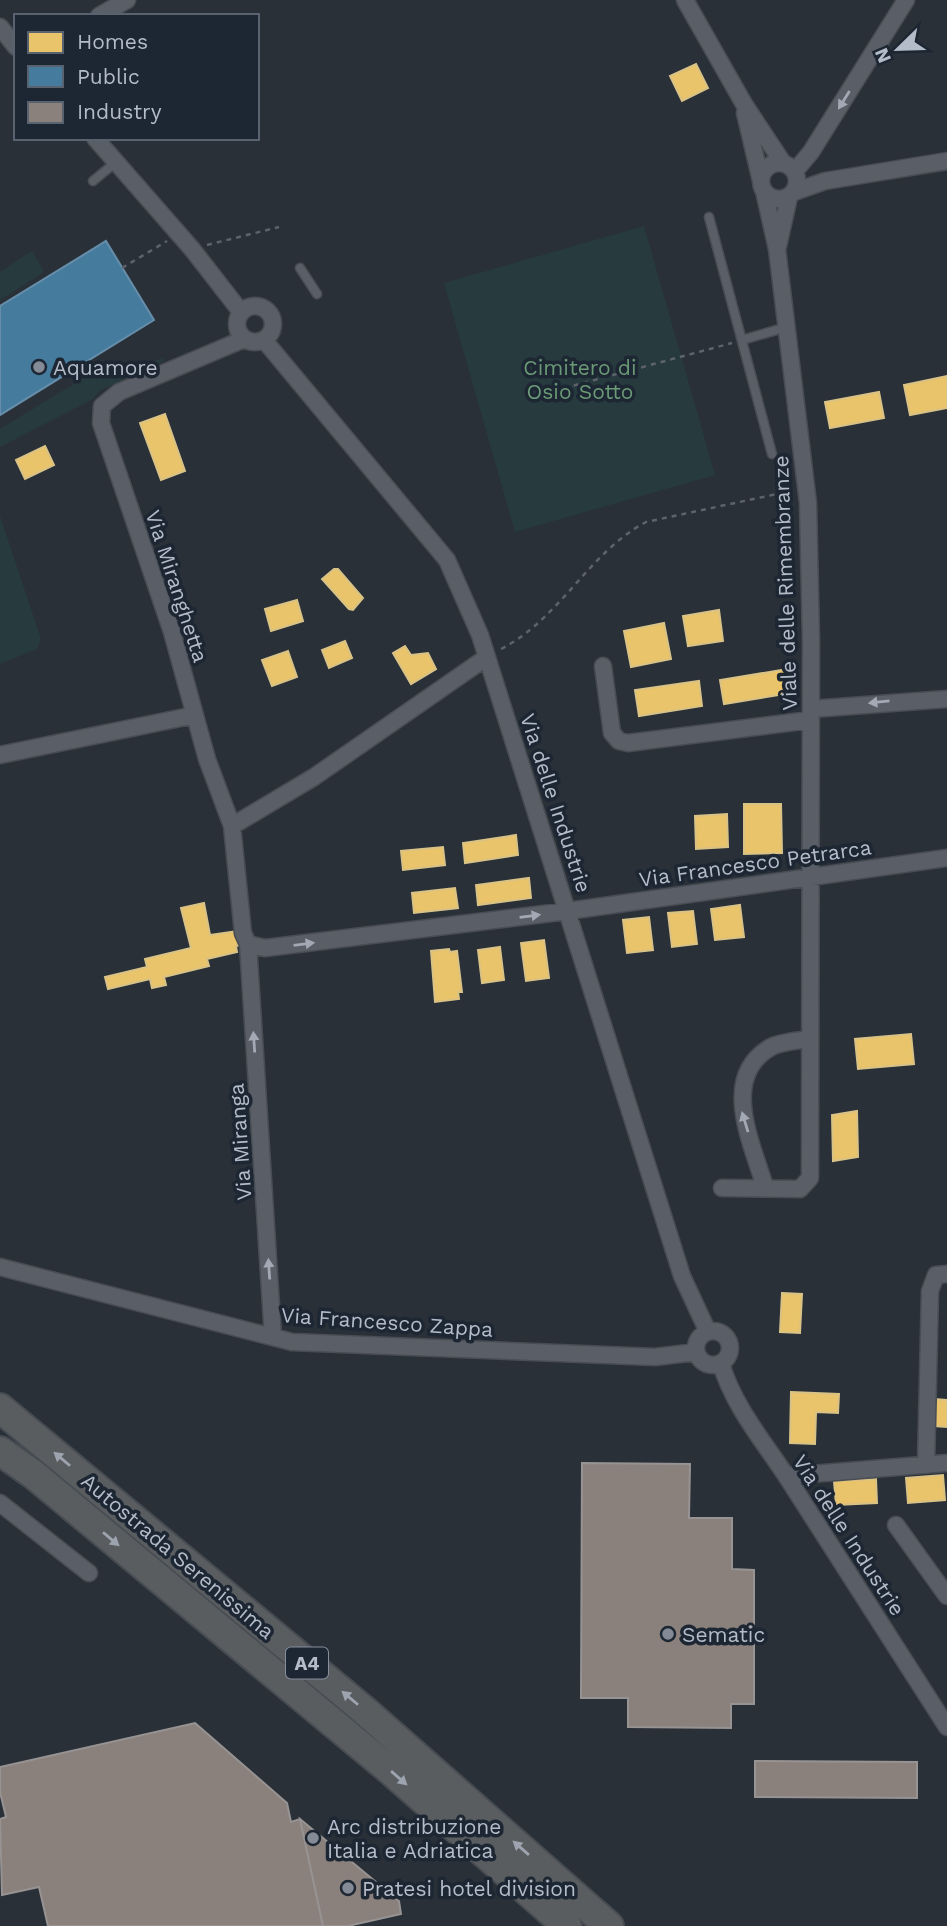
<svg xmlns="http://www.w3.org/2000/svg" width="947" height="1926" viewBox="0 0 947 1926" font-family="'Work Sans',sans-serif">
	<rect width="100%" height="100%" fill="#2a3038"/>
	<path fill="#273a3e" d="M 644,226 L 715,475 L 515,532 L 444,283 Z
		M 32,251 L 44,272 L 0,300 L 0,272 Z
		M 162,358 L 164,361 L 99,391 L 93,399 L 0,447 L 0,429 L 103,366 L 113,378 Z
		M 0,516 L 41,639 L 37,649 L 0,664 Z"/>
	<path fill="#e9c46a" stroke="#d9c286" stroke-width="2" d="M 696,64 L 708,88 L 682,101 L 670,76 Z
		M 947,376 L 947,408 L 910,415 L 904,385 Z
		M 879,392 L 884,418 L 830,428 L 825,402 Z
		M 165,414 L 185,471 L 161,480 L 140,423 Z
		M 45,446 L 54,465 L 25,479 L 16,460 Z
		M 334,569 L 338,569 L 363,598 L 353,610 L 349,609 L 322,579 Z
		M 297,600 L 303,621 L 271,631 L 265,609 Z
		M 719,610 L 723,641 L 688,646 L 683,616 Z
		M 664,623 L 671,659 L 631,667 L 624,631 Z
		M 345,641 L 352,658 L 329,668 L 322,650 Z
		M 405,646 L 411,655 L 428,653 L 436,669 L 411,684 L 393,653 Z
		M 288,651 L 297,677 L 272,686 L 262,660 Z
		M 788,669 L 791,693 L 724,704 L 720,680 Z
		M 699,681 L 702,706 L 639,716 L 635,690 Z
		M 744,804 L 781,804 L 782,853 L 744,854 Z
		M 727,814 L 728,847 L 696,849 L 695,816 Z
		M 516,835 L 518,855 L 465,863 L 463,843 Z
		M 443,847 L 445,865 L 403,870 L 401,851 Z
		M 529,878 L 531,898 L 478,905 L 476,885 Z
		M 455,888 L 458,908 L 414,913 L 412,893 Z
		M 204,903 L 210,935 L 237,931 L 241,945 L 236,946 L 237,952 L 207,959 L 209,966 L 164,977 L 166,985 L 152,988 L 150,979 L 108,989 L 105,977 L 147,967 L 145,959 L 191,948 L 181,908 Z
		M 740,905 L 744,937 L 715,940 L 711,909 Z
		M 693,911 L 697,944 L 672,947 L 668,913 Z
		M 649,917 L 653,950 L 627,953 L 623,920 Z
		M 544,940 L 549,978 L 526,981 L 521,943 Z
		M 500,947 L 504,980 L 482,983 L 478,950 Z
		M 449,949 L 450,952 L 457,951 L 462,992 L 458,992 L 459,999 L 435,1002 L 431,951 Z
		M 911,1034 L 914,1064 L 858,1069 L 855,1039 Z
		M 857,1111 L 858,1157 L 833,1161 L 832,1115 Z
		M 782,1293 L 802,1294 L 800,1333 L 780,1332 Z
		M 791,1392 L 839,1394 L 838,1413 L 816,1412 L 815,1444 L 790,1443 Z
		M 934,1399 L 947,1400 L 947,1427 L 934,1426 Z
		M 943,1475 L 945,1500 L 908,1503 L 906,1478 Z
		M 876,1479 L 877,1503 L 836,1505 L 834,1481 Z"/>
	<path fill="#457b9d" stroke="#668eaa" stroke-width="2" d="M 106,241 L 154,320 L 0,415 L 0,306 Z"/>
	<path fill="#8a817c" stroke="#979393" stroke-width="2" d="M 582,1463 L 690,1464 L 689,1518 L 732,1518 L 732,1569 L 754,1570 L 754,1704 L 731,1704 L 731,1728 L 628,1727 L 628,1698 L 581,1698 Z
		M 195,1723 L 287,1803 L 291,1822 L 300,1819 L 323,1926 L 48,1926 L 39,1887 L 2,1895 L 0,1819 L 6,1817 L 0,1792 L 0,1767 Z
		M 755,1761 L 917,1762 L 917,1798 L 755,1797 Z
		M 300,1819 L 399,1901 L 401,1914 L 348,1926 L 323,1926 Z"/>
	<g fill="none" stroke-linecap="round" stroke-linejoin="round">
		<defs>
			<path id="service" d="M 93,181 L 116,162
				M 709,217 L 772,454
				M 300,268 L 317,294
				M 742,340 L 787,327"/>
			<path id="minor" d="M 685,0 L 744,104 L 783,163
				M 99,16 L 127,0
				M 0,27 L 16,47
				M 745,113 L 761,181
				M 95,138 L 192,249 L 241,312
				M761 181a18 18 0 1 1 36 0a18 18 0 1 1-36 0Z
				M 795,171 L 811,152 L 906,0
				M 794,192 L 825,181 L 947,161
				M 778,246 L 789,197
				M237 324a18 18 0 1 1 36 0a18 18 0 1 1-36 0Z
				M 244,339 L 119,392 L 102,406 L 101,423 L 172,632 L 207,759 L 232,826 L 243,933 L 248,944 L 265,948 L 568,911 L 947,858
				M 264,340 L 447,560 L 480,635 L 682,1276 L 708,1332
				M 603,666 L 612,733 L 619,741 L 628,743 L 810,720
				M 811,709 L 947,699
				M 0,755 L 195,715
				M 232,826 L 314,777 L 487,657
				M 248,944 L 273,1337
				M 765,1187 C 752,1143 719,1077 771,1047 C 781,1042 797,1041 808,1039
				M 722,1188 L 800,1189 L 810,1178 L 811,640 L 808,503 L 777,249 L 764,191
				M 0,1267 L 292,1342 L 655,1357 L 696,1352
				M696 1348a17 17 0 1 1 34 0a17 17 0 1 1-34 0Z
				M 721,1364 C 736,1412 768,1446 794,1488 C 845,1567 896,1647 947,1727
				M 926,1465 L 930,1291 L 936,1275 L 947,1274
				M 787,1476 L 947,1463
				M 0,1503 L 89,1573
				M 896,1525 L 947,1596"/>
			<path id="motorway" d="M 0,1408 L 365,1711 L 609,1926
				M 0,1451 L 33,1474 L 390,1770 L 567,1926"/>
		</defs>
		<use href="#service" stroke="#484c53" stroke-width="11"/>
		<use href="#minor" stroke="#484c53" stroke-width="19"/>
		<use href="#motorway" stroke="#474c53" stroke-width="32"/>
		<path stroke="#5d636a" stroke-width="2.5" stroke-dasharray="5 5" stroke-linecap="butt" d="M 207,245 L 279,227
			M 122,268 L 167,241
			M 535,396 L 732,343
			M 501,649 C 560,619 588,553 646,522 L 791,491"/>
		<use href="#service" stroke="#5a5e66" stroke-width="8"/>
		<use href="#minor" stroke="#5a5e66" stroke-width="16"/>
		<use href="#motorway" stroke="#5a5d60" stroke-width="28"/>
	</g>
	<defs><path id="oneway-solid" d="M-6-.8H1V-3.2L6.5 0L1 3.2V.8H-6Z" transform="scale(1.75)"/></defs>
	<g fill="#a2a9b5">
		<use href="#oneway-solid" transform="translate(844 100) rotate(122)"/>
		<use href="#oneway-solid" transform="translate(879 702) rotate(174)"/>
		<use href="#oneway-solid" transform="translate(530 916) rotate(-7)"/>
		<use href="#oneway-solid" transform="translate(304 944) rotate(-7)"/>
		<use href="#oneway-solid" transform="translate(254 1042) rotate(-94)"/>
		<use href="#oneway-solid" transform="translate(745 1122) rotate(-107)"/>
		<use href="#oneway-solid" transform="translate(269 1269) rotate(-94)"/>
	</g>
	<g fill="#9ea4af">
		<use href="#oneway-solid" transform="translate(62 1459) rotate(-140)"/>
		<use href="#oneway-solid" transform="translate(111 1539) rotate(40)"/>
		<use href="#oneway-solid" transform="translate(350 1698) rotate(-140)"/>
		<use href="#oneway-solid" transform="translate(399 1778) rotate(41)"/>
		<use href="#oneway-solid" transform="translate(521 1848) rotate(-139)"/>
	</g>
	<g fill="#848b96" stroke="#1d2633" stroke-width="2.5">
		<circle cx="39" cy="367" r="7"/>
		<circle cx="668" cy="1634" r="7"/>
		<circle cx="313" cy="1838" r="7"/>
		<circle cx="348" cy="1888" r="7"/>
	</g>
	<g text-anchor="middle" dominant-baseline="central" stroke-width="7" stroke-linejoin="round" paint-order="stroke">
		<rect fill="#1d2633" stroke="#878f9c" stroke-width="2" x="286" y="1647.5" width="42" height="31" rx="5"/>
		<g font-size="19" font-weight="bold" fill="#b4bcc9">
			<text x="307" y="1663">A4</text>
		</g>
		<g font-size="21" fill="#b4bcc9" stroke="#1d2633" text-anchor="start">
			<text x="53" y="367">Aquamore</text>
			<text x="682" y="1634">Sematic</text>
			<text x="327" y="1826">Arc distribuzione<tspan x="327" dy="24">Italia e Adriatica</tspan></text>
			<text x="362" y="1888">Pratesi hotel division</text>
		</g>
		<g font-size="21" fill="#6b9a76" stroke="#1d2633">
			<text x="580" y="367">Cimitero di<tspan x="580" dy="24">Osio Sotto</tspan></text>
		</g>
		<g font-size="21" fill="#b4bcc9" stroke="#1d2633">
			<text transform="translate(785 583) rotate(-92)">Viale delle Rimembranze</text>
			<text transform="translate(177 586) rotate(72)">Via Miranghetta</text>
			<text transform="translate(556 803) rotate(72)">Via delle Industrie</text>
			<text transform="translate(755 863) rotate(-8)">Via Francesco Petrarca</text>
			<text transform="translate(240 1142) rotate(-94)">Via Miranga</text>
			<text transform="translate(387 1322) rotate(4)">Via Francesco Zappa</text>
			<text transform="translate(849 1535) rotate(57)">Via delle Industrie</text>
			<text transform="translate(178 1556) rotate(40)">Autostrada Serenissima</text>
		</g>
	</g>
	<rect x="14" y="14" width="245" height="126" fill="#1d2633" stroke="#59626f" stroke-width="2"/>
	<rect x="28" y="32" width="35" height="21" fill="#e9c46a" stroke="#59626f" stroke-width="2"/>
	<text x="77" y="49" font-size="21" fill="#b4bcc9">Homes</text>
	<rect x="28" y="66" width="35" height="21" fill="#457b9d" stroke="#59626f" stroke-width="2"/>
	<text x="77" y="84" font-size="21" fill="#b4bcc9">Public</text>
	<rect x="28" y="102" width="35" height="21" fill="#8a817c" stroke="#59626f" stroke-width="2"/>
	<text x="77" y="119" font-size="21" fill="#b4bcc9">Industry</text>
	<g transform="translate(898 49) rotate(247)" stroke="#1d2633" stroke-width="5" paint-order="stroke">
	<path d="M0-5L12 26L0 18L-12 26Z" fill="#b4bcc9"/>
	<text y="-10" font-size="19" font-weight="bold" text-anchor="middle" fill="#b4bcc9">N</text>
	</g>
</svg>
